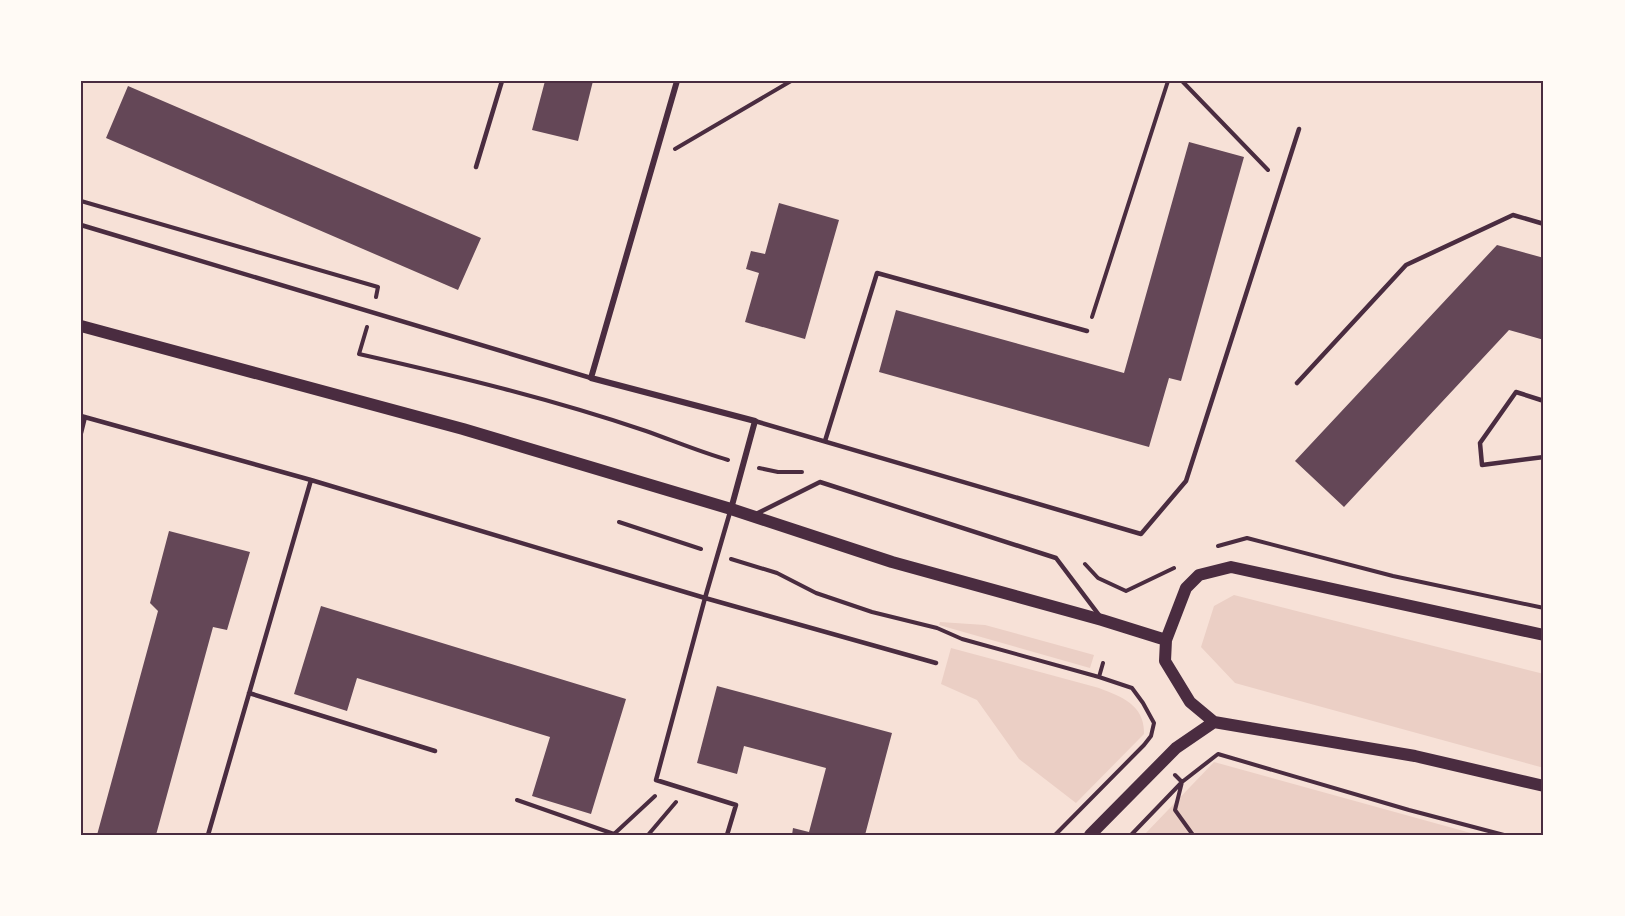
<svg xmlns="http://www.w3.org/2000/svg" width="1625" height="916" viewBox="0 0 1625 916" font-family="'DejaVu Sans',sans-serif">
	<rect width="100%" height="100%" fill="#f7e1d7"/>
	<path fill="#ebcfc5" d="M 1234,595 L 1544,674 L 1544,768 L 1235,683 L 1201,647 L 1214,606 Z
		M 940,622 L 985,625 L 1094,655 L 1090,668 L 939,625 Z
		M 951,648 L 1099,688 C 1122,697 1145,705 1144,734 L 1076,803 L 1019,759 L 977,700 L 941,684 Z
		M 1214,762 L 1478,835 L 1144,835 Z"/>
	<path fill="#644757" d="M 545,81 L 593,81 L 578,141 L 532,130 Z
		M 128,86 L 481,238 L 458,290 L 106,138 Z
		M 1189,142 L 1244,157 L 1181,381 L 1169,378 L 1149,447 L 879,372 L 896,310 L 1124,373 Z
		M 779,203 L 839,220 L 805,339 L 745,322 L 759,273 L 746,269 L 751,251 L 765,254 Z
		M 1497,245 L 1544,258 L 1544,340 L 1509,330 L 1344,507 L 1295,461 Z
		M 169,531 L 250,552 L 227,630 L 213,627 L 156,835 L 97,835 L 158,611 L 150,603 Z
		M 321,606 L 626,699 L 591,814 L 532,796 L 550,737 L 357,678 L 347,711 L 294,694 Z
		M 717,686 L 892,733 L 865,835 L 792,835 L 793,828 L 809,832 L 826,768 L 744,746 L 737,774 L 697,763 Z"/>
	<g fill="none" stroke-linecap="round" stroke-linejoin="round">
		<path stroke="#4a2c40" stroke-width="4" d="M 1182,81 L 1268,170
			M 675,149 L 791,81
			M 81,201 L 378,287 L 376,297
			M 1092,317 L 1168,81
			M 367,327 L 359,354 C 456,376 552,399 646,431 C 674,441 700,452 728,460
			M 759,468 L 778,472 L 802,472
			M 619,522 L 701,549
			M 1218,546 L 1247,538 L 1393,576 L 1544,608
			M 731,559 L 777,573 L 816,593 L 872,612 L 937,628 L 962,639 L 1099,677 L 1132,688 L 1143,703 L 1154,723 L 1151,736 L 1144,745 L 1055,835
			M 1085,564 L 1098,578 L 1126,591 L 1174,568
			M 1099,677 L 1103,663
			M 1175,775 L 1182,782 L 1218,754 L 1409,810 L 1504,835
			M 1182,782 L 1175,810 L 1193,835
			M 517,800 L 614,834
			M 613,835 L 655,796
			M 648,835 L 676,802
			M 1131,835 L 1182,782"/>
		<path stroke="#4a2c40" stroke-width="4.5" d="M 476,167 L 502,81
			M 81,225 L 591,378
			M 1297,383 L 1406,265 L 1513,215 L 1544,224
			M 1544,401 L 1516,392 L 1480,443 L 1482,465 L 1544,457
			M 81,416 L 311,480 L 705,598 L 730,512
			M 755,421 L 1141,534 L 1186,481 L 1299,129
			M 81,433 L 85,417
			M 825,441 L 877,273 L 1087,331
			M 754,515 L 820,482 L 1056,558 L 1099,615
			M 249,693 L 435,751
			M 208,835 L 311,480
			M 727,835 L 736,805 L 656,780 L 705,598 L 936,663"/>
		<path stroke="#4a2c40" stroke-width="6" d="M 677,81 L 591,378 L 755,421 L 731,509"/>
		<path stroke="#4a2c40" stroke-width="12" d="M 81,326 L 463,429 L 731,509 L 892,562 L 1102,620 L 1166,640
			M 1544,635 L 1231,567 L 1199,575 L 1186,588 L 1166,640 L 1165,661 L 1190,702 L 1214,722 L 1415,756 L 1544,786
			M 1090,835 L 1176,748 L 1214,722"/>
	</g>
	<rect width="1625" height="916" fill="none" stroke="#fffaf5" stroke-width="165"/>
	<rect x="82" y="82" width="1460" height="752" fill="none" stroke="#4a2c40" stroke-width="2"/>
</svg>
